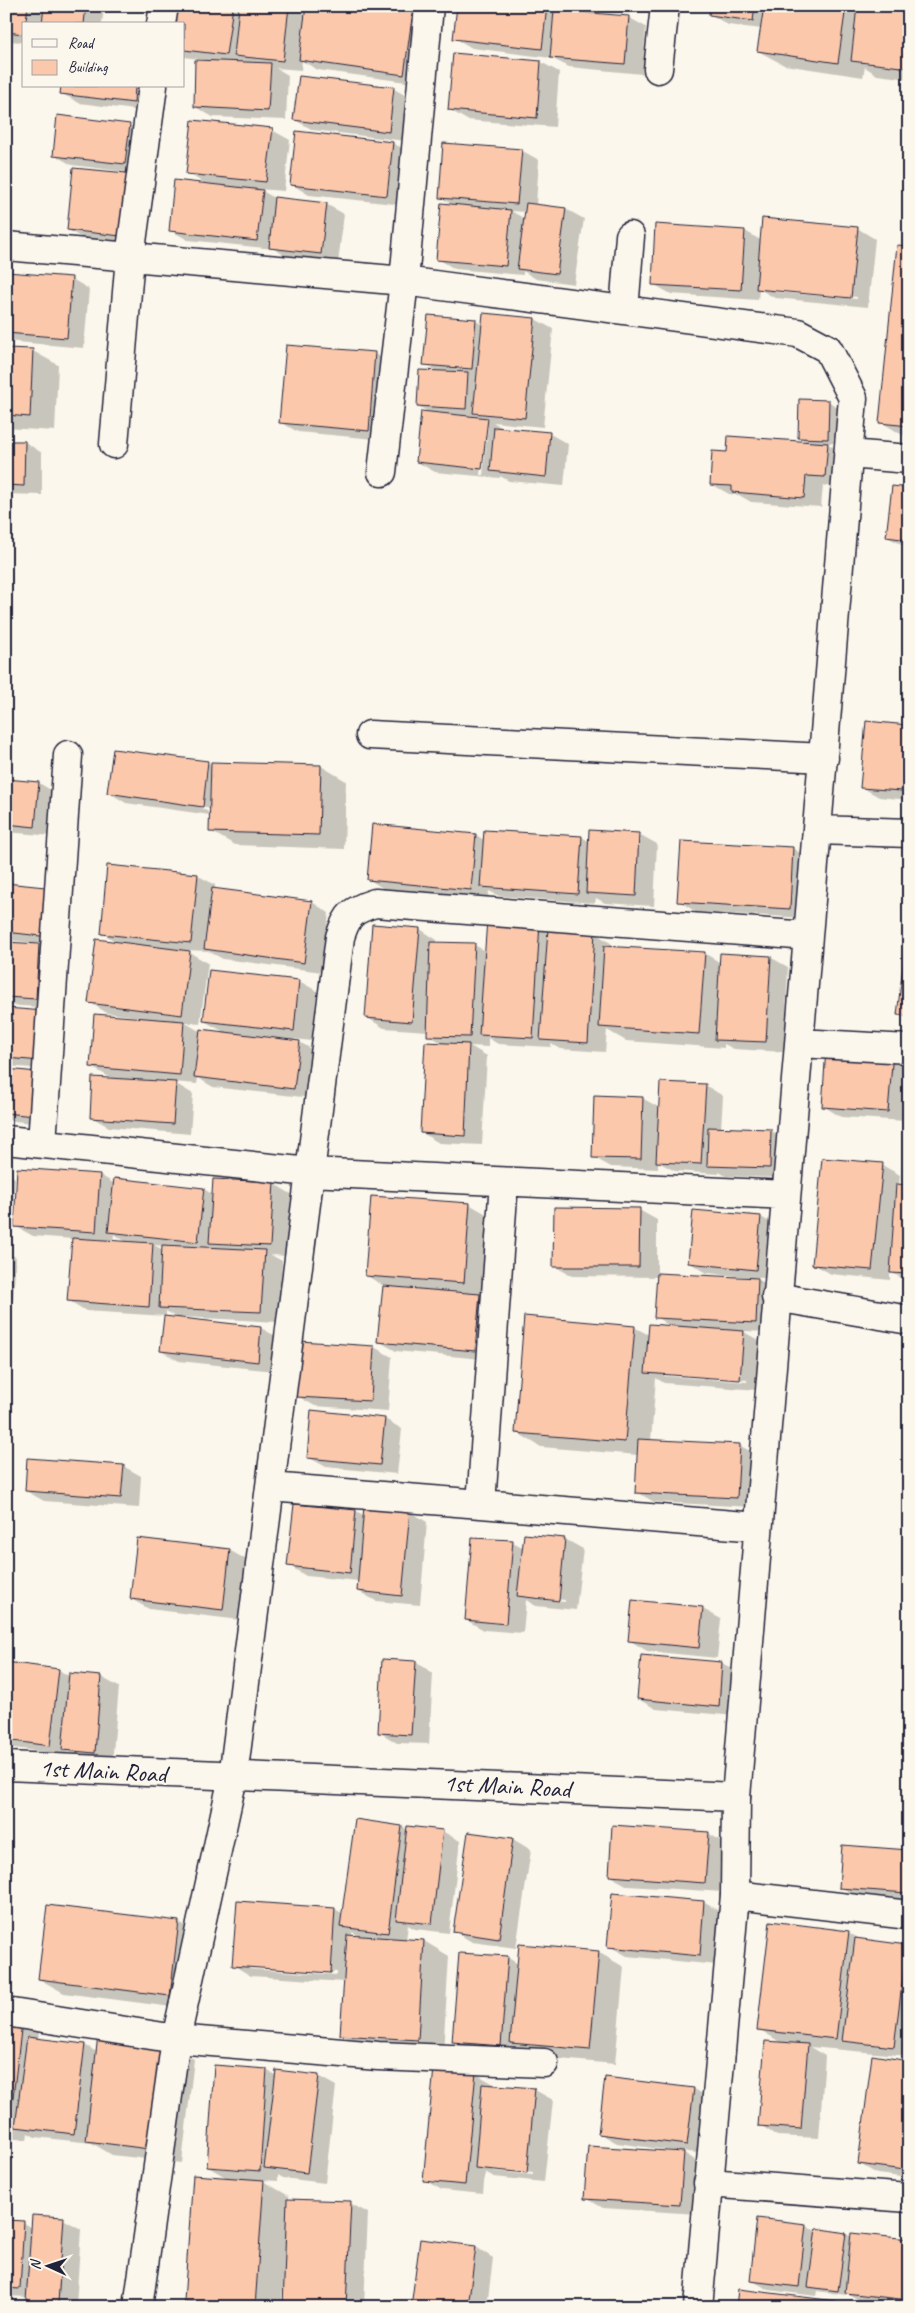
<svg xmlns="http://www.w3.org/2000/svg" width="915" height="2313" viewBox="0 0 915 2313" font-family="Caveat,sans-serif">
	<rect width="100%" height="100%" fill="#fbf7ec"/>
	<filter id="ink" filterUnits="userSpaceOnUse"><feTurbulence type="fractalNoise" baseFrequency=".02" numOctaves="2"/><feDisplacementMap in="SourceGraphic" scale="10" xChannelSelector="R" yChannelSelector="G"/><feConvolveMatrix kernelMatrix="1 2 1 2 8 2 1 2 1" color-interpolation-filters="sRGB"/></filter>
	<g filter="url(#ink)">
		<path fill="#0003" fill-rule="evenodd" d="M 6,6 L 104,6 L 102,24 L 24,24 L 24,42 L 6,41 Z
			M 171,6 L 368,6 L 413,12 L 430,23 L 421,84 L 318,70 L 302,61 L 301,70 L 276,68 L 288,75 L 286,120 L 213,117 L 195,107 L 206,60 L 184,57 L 184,24 Z
			M 458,6 L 561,6 L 565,9 L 565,12 L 628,17 L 646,27 L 642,74 L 569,67 L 551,58 L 472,48 L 455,38 Z
			M 711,6 L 909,6 L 909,79 L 877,75 L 865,67 L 863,77 L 784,65 L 758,51 L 762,29 L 728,25 L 710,14 Z
			M 454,55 L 541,62 L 559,72 L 555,127 L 467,120 L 450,110 Z
			M 300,77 L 394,89 L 412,99 L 406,141 L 313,130 L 295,120 Z
			M 62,86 L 154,86 L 151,112 L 79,103 L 61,93 Z
			M 129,125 L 147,135 L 143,174 L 72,165 L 54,155 Z
			M 272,130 L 290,140 L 284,191 L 259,189 L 276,199 L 326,204 L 344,214 L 338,263 L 288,257 L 274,249 L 188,240 L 170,230 L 207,185 L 187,173 Z
			M 393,143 L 410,153 L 404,205 L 309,195 L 291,184 Z
			M 521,150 L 539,160 L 536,205 L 566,209 L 584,219 L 574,284 L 536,279 L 523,271 L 523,275 L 455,269 L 438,259 L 455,206 L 440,197 ZM 511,211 L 526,212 L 525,219 Z
			M 126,175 L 144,185 L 138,245 L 86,240 L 68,230 Z
			M 857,228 L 875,239 L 868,307 L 775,298 L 759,289 L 758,300 L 671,294 L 653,284 L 745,231 L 762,241 ZM 774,289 L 857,297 L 857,299 L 774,292 Z
			M 909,247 L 909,439 L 881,422 Z
			M 6,273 L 72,279 L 89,289 L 84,348 L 6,341 Z
			M 484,315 L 535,319 L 553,329 L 543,427 L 493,422 L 504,429 L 550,434 L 568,444 L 564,486 L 509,481 L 500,476 L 500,478 L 435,472 L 417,462 L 432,414 L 418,406 L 438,372 L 424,364 L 429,316 L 476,321 L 483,325 ZM 486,426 L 488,426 L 483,475 L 480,475 Z
			M 287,346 L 375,354 L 393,364 L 386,440 L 298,432 L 280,422 Z
			M 6,349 L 33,351 L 58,365 L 55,431 L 6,428 Z
			M 828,401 L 837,407 L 837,443 L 826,443 L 845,454 L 842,487 L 823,486 L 821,507 L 751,502 L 739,495 L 729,494 L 711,484 L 728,453 L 808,443 L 799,437 Z
			M 6,442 L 25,442 L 42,453 L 42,495 L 6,494 Z
			M 909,489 L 909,548 L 887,537 Z
			M 907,726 L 909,800 L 879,797 L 861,787 Z
			M 208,763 L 212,765 L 321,766 L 346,781 L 344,849 L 235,845 L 210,831 L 210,815 L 126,803 L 108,792 ZM 198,802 L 210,810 L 210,813 L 196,805 Z
			M 6,781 L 39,783 L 56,793 L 53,836 L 6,832 Z
			M 374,825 L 476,835 L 484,840 L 582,837 L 590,842 L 590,831 L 639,834 L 657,844 L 654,906 L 605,903 L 596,898 L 595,903 L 499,896 L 489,891 L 488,899 L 386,890 L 368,879 Z
			M 792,848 L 810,859 L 807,918 L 696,912 L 679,901 Z
			M 197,875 L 215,885 L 215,889 L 312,902 L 329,913 L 322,972 L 223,959 L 208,951 L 185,950 L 208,963 L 200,1024 L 184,1022 L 201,1032 L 226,1033 L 204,1021 L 210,971 L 299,981 L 317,991 L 312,1041 L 294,1039 L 317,1052 L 312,1098 L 213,1087 L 198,1078 L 197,1084 L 173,1082 L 193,1094 L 190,1134 L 109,1127 L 91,1117 L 113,1079 L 91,1067 L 141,1017 L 107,1013 L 89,1002 L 120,944 L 102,933 Z
			M 6,884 L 55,890 L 73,900 L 67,947 L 35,943 L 56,955 L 53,1008 L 6,1005 L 6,943 L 28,944 L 28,942 L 6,940 Z
			M 488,921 L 595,933 L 612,944 L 612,947 L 704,953 L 721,963 L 770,957 L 788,967 L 784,1052 L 734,1049 L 724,1044 L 724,1048 L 626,1041 L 607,1030 L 605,1052 L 560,1049 L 551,1044 L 551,1047 L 498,1044 L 488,1038 L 488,1047 L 470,1046 L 487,1056 L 482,1145 L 439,1143 L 422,1133 L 444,1044 L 428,1035 L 428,1031 L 384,1028 L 366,1017 L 420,929 L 437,940 L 437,943 L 474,945 L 486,951 Z
			M 909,935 L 909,1020 L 899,1014 Z
			M 6,1009 L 58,1070 L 6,1066 Z
			M 827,1049 L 909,1062 L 906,1121 L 841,1117 L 823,1106 Z
			M 6,1070 L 50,1125 L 6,1120 Z
			M 705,1085 L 723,1096 L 721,1129 L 770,1130 L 788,1140 L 788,1178 L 726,1176 L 719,1172 L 719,1174 L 675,1171 L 658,1162 L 658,1169 L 611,1167 L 593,1157 L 642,1098 L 660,1108 Z
			M 882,1165 L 900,1175 L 899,1186 L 909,1186 L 909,1282 L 890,1272 L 890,1280 L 831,1274 L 813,1264 Z
			M 6,1173 L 15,1178 L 10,1247 L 6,1246 Z
			M 100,1175 L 115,1184 L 115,1179 L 204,1189 L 213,1195 L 273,1183 L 291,1194 L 288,1256 L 271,1255 L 282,1261 L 279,1322 L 182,1317 L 182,1320 L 166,1311 L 166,1318 L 261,1328 L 279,1338 L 275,1371 L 179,1361 L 161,1351 L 165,1316 L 86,1311 L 68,1300 L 73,1239 L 33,1236 L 15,1226 ZM 114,1234 L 128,1243 L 113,1242 ZM 154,1245 L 164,1246 L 163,1250 Z
			M 469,1204 L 495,1219 L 489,1297 L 481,1296 L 498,1306 L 493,1360 L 396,1351 L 378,1341 L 384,1286 L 367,1276 Z
			M 639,1210 L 657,1220 L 657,1275 L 748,1279 L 748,1277 L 707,1273 L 690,1263 L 761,1217 L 778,1227 L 774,1279 L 754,1277 L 776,1290 L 773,1332 L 742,1331 L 762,1342 L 758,1390 L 664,1383 L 656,1378 L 651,1441 L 739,1445 L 757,1455 L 754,1507 L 654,1502 L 637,1492 L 638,1455 L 541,1447 L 516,1432 L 634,1327 L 649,1335 L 671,1327 L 656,1317 L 658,1277 L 572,1276 L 554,1266 ZM 664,1374 L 747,1380 L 747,1382 L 664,1376 Z
			M 6,1252 L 16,1257 L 13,1300 L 6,1300 Z
			M 374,1347 L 392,1357 L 388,1411 L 315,1406 L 297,1396 Z
			M 385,1419 L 402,1429 L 397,1474 L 326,1467 L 308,1457 Z
			M 123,1466 L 141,1476 L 139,1508 L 44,1501 L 26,1491 Z
			M 295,1505 L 356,1511 L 365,1516 L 410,1512 L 427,1522 L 420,1605 L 376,1601 L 358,1591 L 359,1581 L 306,1576 L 288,1565 Z
			M 525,1535 L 565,1539 L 583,1549 L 576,1610 L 536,1606 L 526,1600 L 523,1633 L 484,1630 L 466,1620 L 513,1542 L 524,1548 ZM 536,1597 L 565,1600 L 565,1602 L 536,1599 Z
			M 229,1550 L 247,1560 L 240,1620 L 149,1609 L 131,1599 Z
			M 633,1602 L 703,1609 L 721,1619 L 717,1658 L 647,1651 L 629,1640 Z
			M 642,1656 L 722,1663 L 740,1673 L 736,1716 L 656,1709 L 638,1699 Z
			M 416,1662 L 433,1673 L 429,1744 L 397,1743 L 379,1732 Z
			M 6,1664 L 59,1670 L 70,1677 L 70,1675 L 101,1677 L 119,1687 L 112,1763 L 81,1760 L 68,1752 L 68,1755 L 6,1747 Z
			M 402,1827 L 407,1830 L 442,1831 L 460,1841 L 449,1933 L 415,1929 L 408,1925 L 406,1940 L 424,1941 L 449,1956 L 443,2054 L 367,2049 L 341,2034 L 345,1982 L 251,1976 L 233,1965 L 238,1902 L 335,1909 L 343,1914 ZM 352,1932 L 360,1937 L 352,1936 ZM 250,1966 L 337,1972 L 337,1975 L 250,1969 Z
			M 708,1833 L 726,1844 L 723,1892 L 628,1886 L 610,1876 Z
			M 513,1839 L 531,1850 L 516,1948 L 472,1942 L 455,1932 Z
			M 909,1852 L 909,1901 L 858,1897 L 840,1887 Z
			M 703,1902 L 721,1912 L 717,1965 L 627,1956 L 609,1946 Z
			M 179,1922 L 204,1937 L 195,2010 L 64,1993 L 39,1979 Z
			M 848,1932 L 863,1941 L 909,1948 L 909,2056 L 810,2047 L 825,2056 L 819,2138 L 777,2136 L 760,2125 L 783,2044 L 759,2029 Z
			M 598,1952 L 624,1967 L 615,2064 L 536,2057 L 519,2047 L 519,2055 L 471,2051 L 454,2041 L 507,1957 L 518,1964 Z
			M 6,2021 L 21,2023 L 39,2033 L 38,2039 L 85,2045 L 98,2053 L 169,2045 L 194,2059 L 182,2163 L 112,2155 L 92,2143 L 35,2137 L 28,2133 L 27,2140 L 6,2138 Z
			M 909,2062 L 909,2178 L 877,2174 L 860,2164 Z
			M 266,2070 L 277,2076 L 318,2076 L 336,2086 L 325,2183 L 283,2178 L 278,2175 L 278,2181 L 261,2180 L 289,2196 L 289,2200 L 350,2203 L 368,2213 L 364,2307 L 284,2307 L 285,2288 L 283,2288 L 281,2307 L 196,2307 L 185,2300 L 229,2179 L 208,2167 Z
			M 435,2070 L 476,2074 L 494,2084 L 494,2086 L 535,2090 L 553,2100 L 544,2182 L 494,2177 L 485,2172 L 483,2194 L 442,2190 L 424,2180 ZM 493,2168 L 533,2172 L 533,2175 L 493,2171 Z
			M 694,2089 L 711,2099 L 705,2154 L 681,2151 L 701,2164 L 698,2214 L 603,2208 L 586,2198 L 674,2153 L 674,2151 L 617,2143 L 599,2133 Z
			M 63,2219 L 81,2229 L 76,2307 L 38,2307 L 28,2300 L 28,2297 L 6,2296 L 6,2222 L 23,2222 L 32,2228 Z
			M 806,2225 L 817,2232 L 846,2234 L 852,2237 L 909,2241 L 909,2307 L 864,2303 L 847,2293 L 846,2295 L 817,2291 L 816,2296 L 769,2290 L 751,2280 Z
			M 476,2247 L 493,2258 L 487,2307 L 412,2307 Z
			M 739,2290 L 836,2303 L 843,2307 L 737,2307 Z"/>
		<path fill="#fbc8ab" stroke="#22223b" d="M 6,6 L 28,6 L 24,34 L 6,32 Z
			M 44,6 L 86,6 L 84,24 L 42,24 Z
			M 170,6 L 233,6 L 226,55 L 184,50 L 184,24 L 167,24 Z
			M 239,6 L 289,6 L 283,61 L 234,56 Z
			M 306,6 L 377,6 L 413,11 L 404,75 L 299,60 Z
			M 457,6 L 547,6 L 542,49 L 453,39 Z
			M 710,6 L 755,6 L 753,21 L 709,15 Z
			M 764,6 L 846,6 L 838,63 L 757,51 Z
			M 857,6 L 909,6 L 909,68 L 851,61 Z
			M 554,10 L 629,16 L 625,64 L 550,58 Z
			M 453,53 L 541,61 L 537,118 L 448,110 Z
			M 195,60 L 271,63 L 268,111 L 194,107 Z
			M 299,76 L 394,87 L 389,132 L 293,120 Z
			M 61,86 L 135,86 L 134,103 L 60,94 Z
			M 57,115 L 130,124 L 125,164 L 53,156 Z
			M 192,120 L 273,128 L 266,182 L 186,174 Z
			M 296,131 L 393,142 L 387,196 L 290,185 Z
			M 443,143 L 522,149 L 517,204 L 439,198 Z
			M 73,168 L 127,173 L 121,236 L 67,230 Z
			M 174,180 L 263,190 L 257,241 L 169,231 Z
			M 274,197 L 327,203 L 321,254 L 269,248 Z
			M 441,203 L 511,210 L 506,266 L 436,260 Z
			M 526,203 L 566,208 L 557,274 L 517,269 Z
			M 762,218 L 858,227 L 851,298 L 756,289 Z
			M 655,224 L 745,230 L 741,290 L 652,285 Z
			M 897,245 L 909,246 L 909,426 L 879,423 Z
			M 6,272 L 72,277 L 67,338 L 6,333 Z
			M 483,313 L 535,318 L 525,418 L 473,413 Z
			M 428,315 L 476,319 L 472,369 L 423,365 Z
			M 286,345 L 375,352 L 369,431 L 279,423 Z
			M 6,348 L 33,349 L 30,417 L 6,415 Z
			M 419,370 L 468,372 L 466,409 L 417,406 Z
			M 799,399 L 829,400 L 828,439 L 798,438 Z
			M 421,411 L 488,418 L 482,469 L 416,462 Z
			M 494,427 L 550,432 L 546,477 L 490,471 Z
			M 728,436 L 828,443 L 825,477 L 806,476 L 804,498 L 732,492 L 732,486 L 710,485 L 712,451 L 727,452 Z
			M 6,441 L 25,441 L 24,486 L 6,485 Z
			M 892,486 L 909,488 L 909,540 L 886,537 Z
			M 866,721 L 908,725 L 902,791 L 860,788 Z
			M 113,749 L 208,761 L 203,807 L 107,793 Z
			M 211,762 L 321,765 L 319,835 L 209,832 Z
			M 6,779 L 39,782 L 35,827 L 6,824 Z
			M 372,824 L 476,834 L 471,890 L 367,880 Z
			M 484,830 L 582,836 L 578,894 L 480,887 Z
			M 589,830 L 639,833 L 636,896 L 586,893 Z
			M 681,841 L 793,847 L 790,909 L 677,902 Z
			M 107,865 L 198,874 L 191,943 L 101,934 Z
			M 6,883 L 55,888 L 49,937 L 6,932 Z
			M 212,888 L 312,901 L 304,963 L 204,949 Z
			M 487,919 L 540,922 L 533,1038 L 479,1035 Z
			M 372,924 L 420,928 L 412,1022 L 365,1018 Z
			M 548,929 L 595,932 L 588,1043 L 540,1040 Z
			M 907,934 L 909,934 L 909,1016 L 897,1015 Z
			M 96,939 L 190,951 L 182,1015 L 88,1003 Z
			M 6,942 L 39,944 L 36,999 L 6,997 Z
			M 430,942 L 475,943 L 470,1037 L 427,1036 Z
			M 604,946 L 705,952 L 699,1034 L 599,1027 Z
			M 720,953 L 771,956 L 766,1042 L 715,1040 Z
			M 209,970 L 299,980 L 294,1031 L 203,1021 Z
			M 6,1008 L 45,1011 L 41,1061 L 6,1058 Z
			M 94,1014 L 184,1021 L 180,1075 L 90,1067 Z
			M 200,1029 L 300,1041 L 294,1089 L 194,1077 Z
			M 425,1042 L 469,1044 L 465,1136 L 420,1133 Z
			M 826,1048 L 893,1052 L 888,1112 L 822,1107 Z
			M 6,1069 L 38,1072 L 33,1116 L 6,1113 Z
			M 92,1077 L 176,1082 L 173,1124 L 90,1118 Z
			M 660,1082 L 706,1084 L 701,1164 L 656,1162 Z
			M 594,1095 L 643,1097 L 641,1159 L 592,1158 Z
			M 708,1127 L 771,1129 L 770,1168 L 707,1166 Z
			M 822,1158 L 883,1163 L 872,1270 L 812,1265 Z
			M 17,1168 L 100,1174 L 96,1232 L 14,1227 Z
			M 114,1178 L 204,1188 L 198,1242 L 108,1232 Z
			M 213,1179 L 274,1182 L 270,1246 L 209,1243 Z
			M 896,1184 L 909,1185 L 909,1274 L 890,1273 Z
			M 371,1196 L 470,1203 L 464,1283 L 365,1276 Z
			M 554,1207 L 640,1208 L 639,1267 L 553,1267 Z
			M 693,1210 L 761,1216 L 756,1270 L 688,1263 Z
			M 72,1238 L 153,1243 L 149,1307 L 67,1301 Z
			M 162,1245 L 265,1250 L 261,1312 L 159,1308 Z
			M 657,1273 L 758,1278 L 756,1323 L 654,1318 Z
			M 383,1286 L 480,1294 L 475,1351 L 377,1342 Z
			M 164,1316 L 261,1327 L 258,1362 L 160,1351 Z
			M 524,1316 L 635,1326 L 625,1442 L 515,1433 Z
			M 649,1324 L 744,1331 L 740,1380 L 645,1373 Z
			M 300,1341 L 374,1346 L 371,1401 L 296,1397 Z
			M 311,1410 L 385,1418 L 380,1465 L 307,1458 Z
			M 638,1439 L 740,1444 L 737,1498 L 635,1493 Z
			M 27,1458 L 124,1465 L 121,1498 L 25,1491 Z
			M 294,1504 L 356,1510 L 350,1573 L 287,1566 Z
			M 364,1506 L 410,1510 L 402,1596 L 357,1591 Z
			M 524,1534 L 565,1538 L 559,1601 L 517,1596 Z
			M 137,1538 L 230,1549 L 223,1610 L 130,1599 Z
			M 472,1538 L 513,1540 L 506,1624 L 465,1620 Z
			M 632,1600 L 703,1607 L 699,1648 L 628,1641 Z
			M 641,1655 L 722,1662 L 719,1707 L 637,1699 Z
			M 382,1659 L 416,1661 L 411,1735 L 378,1733 Z
			M 6,1662 L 59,1669 L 50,1746 L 6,1740 Z
			M 69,1673 L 101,1676 L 95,1753 L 62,1750 Z
			M 355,1819 L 402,1826 L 388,1933 L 340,1927 Z
			M 612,1825 L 709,1832 L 705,1883 L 609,1876 Z
			M 407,1826 L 443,1830 L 432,1924 L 396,1920 Z
			M 468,1832 L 513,1838 L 499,1939 L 453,1932 Z
			M 842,1845 L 909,1850 L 907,1893 L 839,1888 Z
			M 612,1893 L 704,1901 L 700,1956 L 607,1947 Z
			M 237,1901 L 335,1908 L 331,1973 L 232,1966 Z
			M 47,1905 L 179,1921 L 170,1996 L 38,1979 Z
			M 770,1921 L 849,1931 L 836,2039 L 757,2030 Z
			M 347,1935 L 424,1940 L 418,2040 L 340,2035 Z
			M 855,1938 L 907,1945 L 894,2047 L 842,2041 Z
			M 519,1944 L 599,1951 L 590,2050 L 510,2043 Z
			M 459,1953 L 508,1956 L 501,2046 L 452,2042 Z
			M 6,2020 L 22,2022 L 9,2131 L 6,2131 Z
			M 98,2035 L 169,2043 L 157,2150 L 86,2141 Z
			M 27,2037 L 85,2044 L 74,2134 L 15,2127 Z
			M 765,2041 L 808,2044 L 801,2129 L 758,2126 Z
			M 872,2055 L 909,2061 L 909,2129 L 904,2170 L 858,2164 Z
			M 214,2065 L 267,2069 L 260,2171 L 207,2167 Z
			M 434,2068 L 476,2072 L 465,2185 L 423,2181 Z
			M 276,2070 L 319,2075 L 307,2173 L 264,2168 Z
			M 605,2077 L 694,2088 L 687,2145 L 598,2134 Z
			M 482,2084 L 535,2088 L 527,2173 L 475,2168 Z
			M 588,2146 L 684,2152 L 680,2205 L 584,2199 Z
			M 193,2175 L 264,2180 L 255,2307 L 184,2301 Z
			M 287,2199 L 351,2201 L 346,2307 L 283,2307 Z
			M 32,2215 L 64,2217 L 58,2303 L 26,2301 Z
			M 757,2218 L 806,2224 L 799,2287 L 750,2281 Z
			M 6,2220 L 24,2221 L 20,2289 L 6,2288 Z
			M 816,2228 L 846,2233 L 838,2291 L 808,2287 Z
			M 851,2233 L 909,2239 L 909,2300 L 845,2293 Z
			M 420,2239 L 476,2246 L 468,2307 L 411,2307 Z
			M 738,2289 L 836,2301 L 836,2307 L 736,2307 Z"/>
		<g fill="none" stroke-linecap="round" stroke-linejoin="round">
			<defs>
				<path id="minor" d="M 429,6 L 404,281 L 798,333 L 828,349 L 853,398 L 736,1797
					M 161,24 L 164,6
					M 658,69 L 665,6
					M 6,246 L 404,281 L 382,472
					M 624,310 L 630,236
					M 114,444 L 130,257 L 153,86
					M 849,454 L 909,459
					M 370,735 L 824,758
					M 817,830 L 909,833
					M 799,1043 L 909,1049
					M 6,1140 L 310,1172 L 233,1777 L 176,2039 L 138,2307
					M 42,1143 L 68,755
					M 504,1182 L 481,1504 L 758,1527
					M 786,1195 L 310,1172 L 340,937 C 347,915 352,910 375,903 L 808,936
					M 776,1297 L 909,1320
					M 270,1487 L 481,1504
					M 6,2012 L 176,2039 L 378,2056 L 544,2063
					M 708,2183 L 909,2198
					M 698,2307 L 735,1895"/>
				<path id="secondary" d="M 6,1766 C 249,1778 493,1785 736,1797 L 735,1895 L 909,1915"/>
			</defs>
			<use href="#minor" stroke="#22223b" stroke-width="31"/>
			<use href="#secondary" stroke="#22223b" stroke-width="31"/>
			<use href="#minor" stroke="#fbf7ec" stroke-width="28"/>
			<use href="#secondary" stroke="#fbf7ec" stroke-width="28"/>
		</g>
	</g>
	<g text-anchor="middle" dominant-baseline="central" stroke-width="4.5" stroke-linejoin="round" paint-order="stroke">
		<g font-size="25" fill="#22223b" stroke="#fbf7ec">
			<text transform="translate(103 1771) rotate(3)">1st Main Road</text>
			<text transform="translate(507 1786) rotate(3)">1st Main Road</text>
		</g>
	</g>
	<rect width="915" height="2313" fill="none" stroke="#fbf7ec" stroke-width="25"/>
	<rect x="12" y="12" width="890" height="2288" fill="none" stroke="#22223b" stroke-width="2" filter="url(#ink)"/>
	<rect x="22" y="22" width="162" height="65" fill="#fbf7ec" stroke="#a4a2a5"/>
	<rect x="32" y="39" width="25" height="8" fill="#fbf7ec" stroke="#a4a2a5"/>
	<text x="68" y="48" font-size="15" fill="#22223b">Road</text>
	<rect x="32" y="60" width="25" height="15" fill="#fbc8ab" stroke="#a4a2a5"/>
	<text x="68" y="72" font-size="15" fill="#22223b">Building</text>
	<g transform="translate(48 2266) rotate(273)" stroke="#fbf7ec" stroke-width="4" paint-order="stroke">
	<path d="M0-4L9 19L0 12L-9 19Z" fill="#22223b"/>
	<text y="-8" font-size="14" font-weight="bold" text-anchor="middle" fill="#22223b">N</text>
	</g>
</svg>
